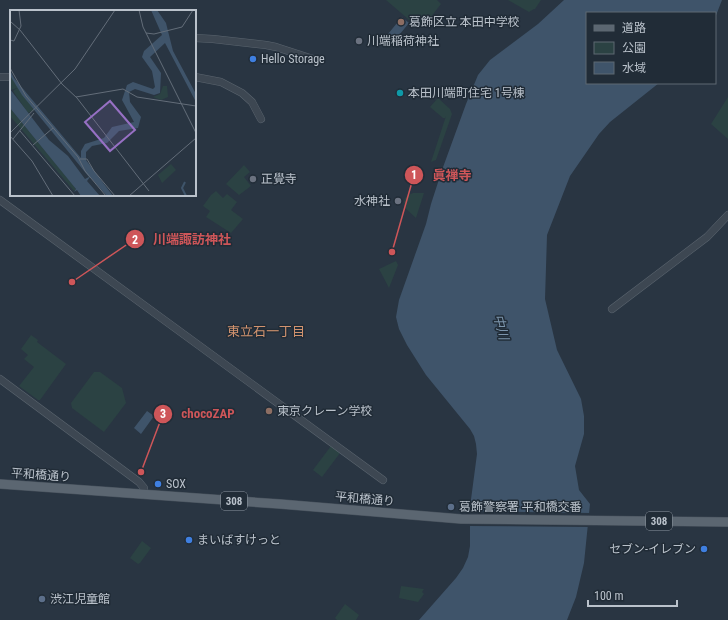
<svg xmlns="http://www.w3.org/2000/svg" width="728" height="620" viewBox="0 0 728 620" font-family="'Roboto Condensed','Noto Sans JP',sans-serif">
	<rect width="100%" height="100%" fill="#293542"/>
	<path fill="#2b4243" d="M 386,0 L 437,0 L 441,4 L 423,27 L 417,21 L 414,24 Z
		M 508,0 L 541,0 L 535,9 L 534,9 L 529,12 Z
		M 728,97 L 728,139 L 711,124 Z
		M 438,98 L 450,109 L 452,114 L 436,160 L 431,162 L 446,116 L 445,118 L 443,118 L 430,107 Z
		M 244,165 L 250,172 L 244,177 L 251,186 L 239,195 L 226,184 Z
		M 216,191 L 223,198 L 227,194 L 237,202 L 231,210 L 243,219 L 231,233 L 206,217 L 210,211 L 203,206 L 211,195 Z
		M 413,193 L 424,193 L 416,218 L 405,208 L 404,202 C 405,196 408,195 413,193 Z
		M 396,261 L 398,265 L 389,288 L 379,269 Z
		M 31,335 L 38,340 L 37,342 L 66,364 L 40,400 L 38,400 L 19,386 L 34,367 L 24,359 L 28,355 L 21,349 Z
		M 94,372 L 100,372 L 122,388 L 126,403 L 104,432 L 72,408 L 71,403 Z
		M 331,446 L 340,453 L 322,477 L 313,470 Z
		M 142,541 L 151,548 L 140,563 L 138,564 L 130,558 Z
		M 401,586 L 424,589 L 422,592 L 424,594 L 418,602 L 399,598 Z
		M 345,604 L 359,615 L 356,620 L 337,620 L 335,618 Z"/>
	<path fill="#3f546a" d="M 564,0 L 722,0 L 715,18 L 715,13 L 587,13 L 587,83 L 659,83 L 610,122 L 599,134 L 570,176 L 547,235 L 545,299 L 557,350 L 581,399 L 584,416 L 584,434 L 575,466 L 579,490 L 590,504 L 584,563 L 576,597 L 567,620 L 419,620 L 456,578 L 463,568 L 468,557 L 470,546 L 470,507 L 477,454 L 476,444 L 474,436 L 470,429 L 426,375 L 407,345 L 399,329 L 396,317 L 399,300 L 426,224 L 431,204 L 442,170 L 466,104 L 478,75 L 490,60 L 538,24 Z
		M 402,17 L 409,23 L 395,40 L 388,34 Z
		M 147,411 L 154,416 L 141,434 L 134,428 Z"/>
	<path fill="#293542" d="M 469,511 L 590,513 L 590,527 L 469,526 Z"/>
	<g fill="none" stroke-linecap="round" stroke-linejoin="round">
		<defs>
			<path id="minor" d="M 195,38 L 213,39 L 266,45 L 276,47 L 313,59
				M 0,77 L 11,77
				M 195,77 L 221,82 L 242,93 L 252,102 L 261,119
				M 0,200 L 383,480
				M 612,309 L 707,237 L 728,215
				M 0,379 L 139,482 L 144,488 L 144,495"/>
			<path id="major" d="M 0,484 L 280,504 L 461,519 L 728,522"/>
		</defs>
		<use href="#minor" stroke="#5b656f" stroke-width="8"/>
		<use href="#major" stroke="#46505b" stroke-width="10"/>
		<use href="#minor" stroke="#3d4752" stroke-width="7"/>
		<use href="#major" stroke="#5b6671" stroke-width="9"/>
	</g>
	<g fill="#8d6e63" stroke="#212c37" stroke-width="1.5">
		<circle cx="401" cy="22" r="4"/>
		<circle cx="269" cy="411" r="4"/>
	</g>
	<g fill="#6b7280" stroke="#212c37" stroke-width="1.5">
		<circle cx="359" cy="41" r="4"/>
		<circle cx="253" cy="179" r="4"/>
		<circle cx="398" cy="201" r="4"/>
	</g>
	<g fill="#3f7fe0" stroke="#212c37" stroke-width="1.5">
		<circle cx="253" cy="59" r="4"/>
		<circle cx="158" cy="484" r="4"/>
		<circle cx="189" cy="540" r="4"/>
		<circle cx="704" cy="549" r="4"/>
	</g>
	<circle fill="#0f9aa8" stroke="#212c37" stroke-width="1.5" cx="400" cy="93" r="4"/>
	<g fill="#5c6f8a" stroke="#212c37" stroke-width="1.5">
		<circle cx="451" cy="507" r="4"/>
		<circle cx="42" cy="599" r="4"/>
	</g>
	<g text-anchor="middle" dominant-baseline="central" stroke-width="3" stroke-linejoin="round" paint-order="stroke">
		<g fill="#212c37" stroke="#8c959f" stroke-width="1">
			<rect x="221" y="492" width="26" height="18" rx="3"/>
			<rect x="646" y="512" width="26" height="18" rx="3"/>
		</g>
		<g font-size="11" font-weight="bold" fill="#bac2cb">
			<text x="234" y="501">308</text>
			<text x="659" y="521">308</text>
		</g>
		<g font-size="12" fill="#bac2cb" stroke="#212c37" text-anchor="start">
			<text x="409" y="22">葛飾区立 本田中学校</text>
			<text x="367" y="41">川端稲荷神社</text>
			<text x="261" y="59">Hello Storage</text>
			<text x="408" y="93">本田川端町住宅 1号棟</text>
			<text x="261" y="179">正覺寺</text>
			<text x="390" y="201" text-anchor="end">水神社</text>
			<text x="277" y="411">東京クレーン学校</text>
			<text x="166" y="484">SOX</text>
			<text x="459" y="507">葛飾警察署 平和橋交番</text>
			<text x="197" y="540">まいばすけっと</text>
			<text x="696" y="549" text-anchor="end">セブン-イレブン</text>
			<text x="50" y="599">渋江児童館</text>
		</g>
		<g font-size="12" fill="#bac2cb" stroke="#212c37">
			<text transform="translate(41 475) rotate(4)">平和橋通り</text>
			<text transform="translate(365 499) rotate(5)">平和橋通り</text>
		</g>
		<g font-size="13" font-style="italic" fill="#7c95ac" stroke="#212c37">
			<text transform="translate(501 327) rotate(76)">中川</text>
		</g>
		<g font-size="13" fill="#d1936f" stroke="#212c37">
			<text x="266" y="331">東立石一丁目</text>
		</g>
	</g>
	<g transform="translate(10 10)">
		<rect width="186" height="186" fill="#293542"/>
		<path d="M 0,65 L 24,100 L 18,103 L 3,81 L 7,78 L 1,80 L 0,77 ZM 153,76 L 157,76 L 158,87 L 151,90 L 143,87 L 150,84 ZM 0,98 L 64,176 L 66,180 L 64,181 L 0,106 ZM 161,154 L 166,160 L 152,173 L 148,165 Z" fill="#2b4243"/>
		<path d="M 141,0 L 147,0 L 156,13 L 163,41 L 186,84 L 186,92 L 155,33 L 140,47 L 151,63 L 150,83 L 144,85 L 125,79 L 119,82 L 120,92 L 131,107 L 128,118 L 109,121 L 97,133 L 82,136 L 76,142 L 76,150 L 103,186 L 97,186 L 80,167 L 77,171 L 90,186 L 71,186 L 67,180 L 64,182 L 66,179 L 0,98 L 0,79 L 39,130 L 58,146 L 75,169 L 79,167 L 12,85 L 1,67 L 0,60 L 4,68 L 71,148 L 71,141 L 75,134 L 94,128 L 102,117 L 124,112 L 112,90 L 117,75 L 123,72 L 143,79 L 145,77 L 142,61 L 132,47 L 134,41 L 152,25 Z" fill="#3f546a"/>
		<path fill="none" stroke="#3f546a" stroke-width="2" d="M 175,172 L 172,178 L 176,186"/>
		<path fill="none" stroke="#636d79" stroke-width="1" d="M 129,0 L 133,17 L 186,123M 1,12 L 10,20 L 52,74 L 67,88 L 139,181M 136,23 L 144,24 L 172,17 L 183,0M 0,30 L 4,31 L 11,16 L 9,0M 0,58 L 16,86 L 68,147 L 75,161 L 96,186M 66,87 L 113,79 L 127,87 L 186,96M 10,121 L 65,186M 0,123 L 65,59 L 105,0M 0,126 L 22,151 L 43,186M 3,129 L 24,103M 23,135 L 43,118M 70,149 L 77,149 L 84,161 L 105,186M 119,186 L 186,128"/>
		<path fill="#9770c4" fill-opacity="0.15" stroke="#9770c4" stroke-width="2" d="M 100,91 L 125,120 L 100,141 L 75,112 Z"/>
		<rect width="186" height="186" fill="none" stroke="#bac2cb" stroke-width="2"/>
	</g>
	<path fill="none" stroke="#ce5659" stroke-width="1.5" d="M392 252L414 175M72 282L135 239M141 472L163 414"/>
	<g fill="#ce5659" stroke="#212c37" stroke-width="1.5">
		<circle cx="392" cy="252" r="4"/>
		<circle cx="72" cy="282" r="4"/>
		<circle cx="141" cy="472" r="4"/>
		<circle cx="414" cy="175" r="10"/>
		<circle cx="135" cy="239" r="10"/>
		<circle cx="163" cy="414" r="10"/>
	</g>
	<g font-size="12" text-anchor="middle" font-weight="bold" fill="#fff">
		<text x="414" y="179">1</text>
		<text x="135" y="244">2</text>
		<text x="163" y="418">3</text>
	</g>
	<g font-size="13" text-anchor="middle" font-weight="bold" fill="#ce5659" stroke="#212c37" stroke-width="3" stroke-linejoin="round" paint-order="stroke">
		<text x="452" y="180">眞禅寺</text>
		<text x="192" y="244">川端諏訪神社</text>
		<text x="208" y="418">chocoZAP</text>
	</g>
	<rect x="586" y="12" width="130" height="72" fill="#212c37" stroke="#5e6872"/>
	<rect x="594" y="25" width="20" height="6" fill="#5b6671" stroke="#5e6872"/>
	<text x="622" y="32" font-size="12" fill="#bac2cb">道路</text>
	<rect x="594" y="42" width="20" height="12" fill="#2b4243" stroke="#5e6872"/>
	<text x="622" y="52" font-size="12" fill="#bac2cb">公園</text>
	<rect x="594" y="62" width="20" height="12" fill="#3f546a" stroke="#5e6872"/>
	<text x="622" y="72" font-size="12" fill="#bac2cb">水域</text>
	<path d="M588 600v6h89v-6" fill="none" stroke="#bac2cb" stroke-width="2"/>
	<text x="594" y="600" font-size="12" fill="#bac2cb" stroke="#212c37" stroke-width="3" paint-order="stroke">100 m</text>
</svg>
